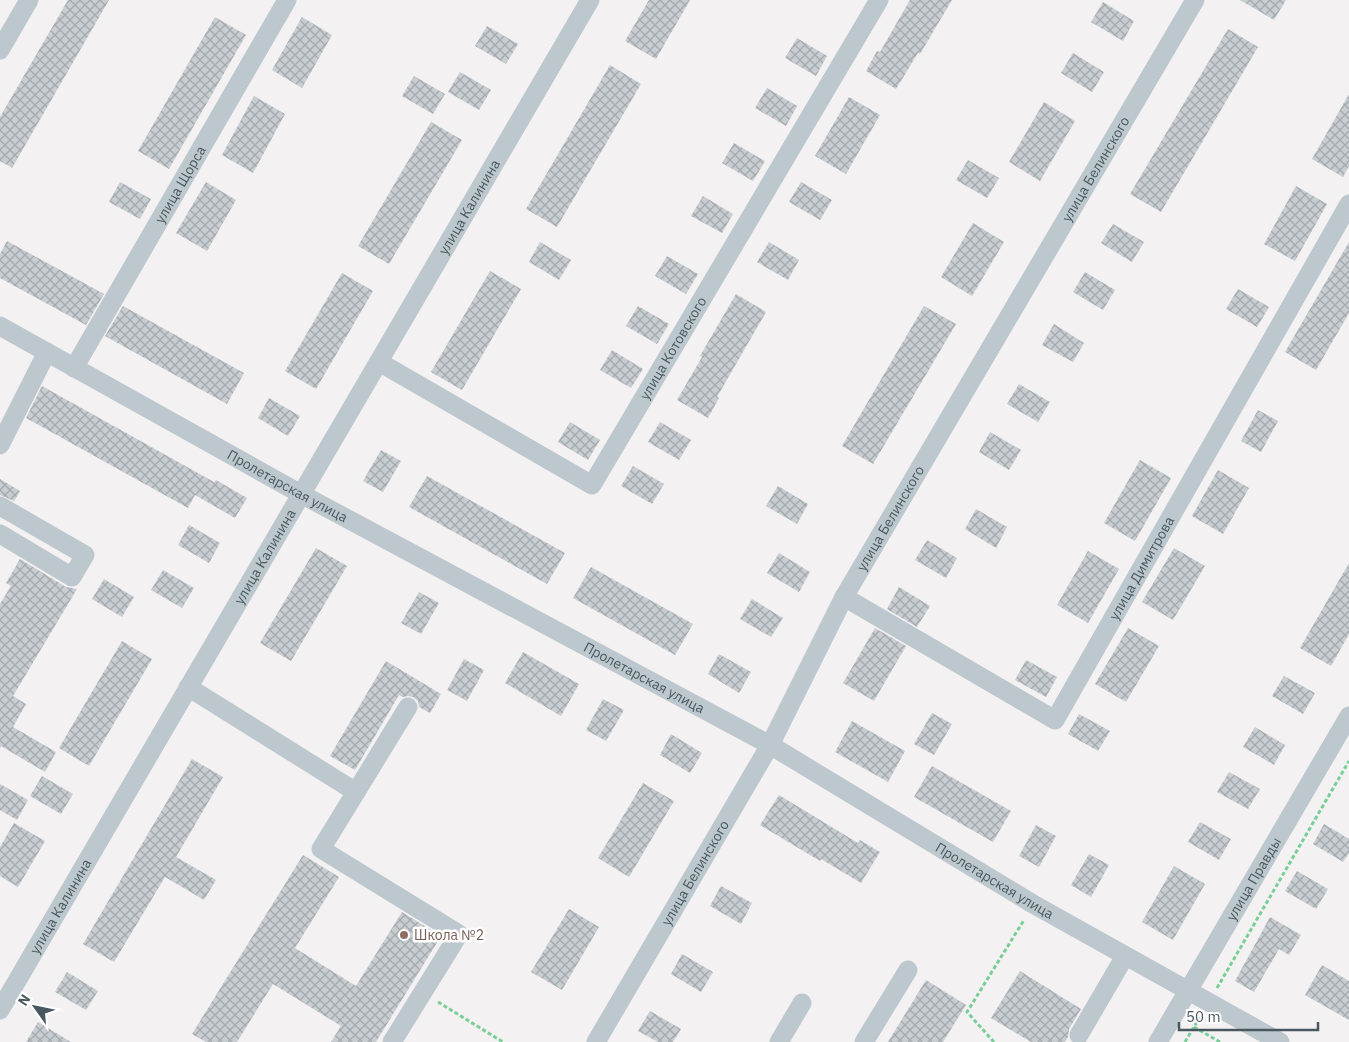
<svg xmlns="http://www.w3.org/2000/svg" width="1349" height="1042" viewBox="0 0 1349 1042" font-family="'IBM Plex Sans',sans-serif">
	<defs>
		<pattern id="building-cross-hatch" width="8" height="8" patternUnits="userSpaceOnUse" patternTransform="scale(1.25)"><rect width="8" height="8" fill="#c8cdd1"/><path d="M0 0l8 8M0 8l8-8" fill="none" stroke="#a4a9ad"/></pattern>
	</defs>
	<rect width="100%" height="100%" fill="#f4f1f2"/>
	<path fill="url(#building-cross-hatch)" d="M 68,0 L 109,0 L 12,168 L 0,161 L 0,117 Z
		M 649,0 L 690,0 L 656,59 L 625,41 Z
		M 910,0 L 952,0 L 920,54 L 918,53 L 896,89 L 866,71 L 877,51 L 880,52 Z
		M 1240,0 L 1286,0 L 1274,20 Z
		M 1103,2 L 1134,21 L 1123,41 L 1091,22 Z
		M 215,17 L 246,35 L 169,169 L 138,151 Z
		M 302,17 L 332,35 L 302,88 L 272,70 Z
		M 487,26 L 518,44 L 506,64 L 475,46 Z
		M 1228,29 L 1258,47 L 1161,212 L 1130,194 Z
		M 797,38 L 827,56 L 816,76 L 785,58 Z
		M 1073,53 L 1104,72 L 1092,92 L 1061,73 Z
		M 610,65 L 641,84 L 557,227 L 526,209 Z
		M 460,72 L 491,90 L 479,110 L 448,92 Z
		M 414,76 L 445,94 L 433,114 L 402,96 Z
		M 767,88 L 797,106 L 786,126 L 755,108 Z
		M 1349,94 L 1349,166 L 1343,177 L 1312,159 Z
		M 254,96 L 285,114 L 253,173 L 222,155 Z
		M 849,97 L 880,115 L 846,174 L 815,156 Z
		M 1044,102 L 1075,121 L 1040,181 L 1009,162 Z
		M 431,122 L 462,140 L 389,264 L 358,246 Z
		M 734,143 L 765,161 L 753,181 L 722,163 Z
		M 968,160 L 999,178 L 987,198 L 956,180 Z
		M 120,182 L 151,199 L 140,219 L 109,202 Z
		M 206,182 L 236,200 L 207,251 L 176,233 Z
		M 801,182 L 832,200 L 820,220 L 789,202 Z
		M 1296,186 L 1327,204 L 1295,261 L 1264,244 Z
		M 703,196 L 733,214 L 722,233 L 691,216 Z
		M 973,223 L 1004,242 L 972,296 L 941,277 Z
		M 1113,224 L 1144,242 L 1132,262 L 1101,243 Z
		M 7,241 L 104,294 L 86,325 L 0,278 L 0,254 Z
		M 540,242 L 571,260 L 559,280 L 529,262 Z
		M 769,242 L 799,260 L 788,280 L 757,262 Z
		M 1349,242 L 1349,313 L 1316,370 L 1285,352 Z
		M 667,256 L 698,274 L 686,294 L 655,276 Z
		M 490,271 L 521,289 L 462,390 L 431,372 Z
		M 1085,272 L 1115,290 L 1103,310 L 1073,292 Z
		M 342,273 L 373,291 L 316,389 L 285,371 Z
		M 1238,289 L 1269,307 L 1257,327 L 1226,309 Z
		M 736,294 L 766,312 L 717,397 L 719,398 L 708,418 L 677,400 L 702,357 L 700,356 Z
		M 123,306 L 244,373 L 227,404 L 105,336 Z
		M 638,306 L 669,324 L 657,344 L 626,326 Z
		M 924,306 L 956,324 L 873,464 L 842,446 Z
		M 1054,324 L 1084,343 L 1073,362 L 1042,345 Z
		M 612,350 L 643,369 L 631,388 L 600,370 Z
		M 1019,384 L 1050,402 L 1038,422 L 1007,404 Z
		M 42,386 L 214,482 L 216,480 L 247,498 L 235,518 L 195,495 L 188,508 L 26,418 Z
		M 269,398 L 300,416 L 288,436 L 258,418 Z
		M 1258,410 L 1278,421 L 1261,452 L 1241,441 Z
		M 570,422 L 600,440 L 588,460 L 558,442 Z
		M 660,422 L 691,440 L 679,460 L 648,442 Z
		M 990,432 L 1021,450 L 1009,470 L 979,452 Z
		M 381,450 L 401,461 L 383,492 L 363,481 Z
		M 1140,460 L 1171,478 L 1135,541 L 1104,523 Z
		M 633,466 L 664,484 L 652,504 L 621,486 Z
		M 1218,470 L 1249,488 L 1223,534 L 1192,516 Z
		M 427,476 L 565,553 L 547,584 L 409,507 Z
		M 0,479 L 20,491 L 14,501 L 0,495 Z
		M 778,486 L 808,504 L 797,524 L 766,506 Z
		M 976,509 L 1007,527 L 996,548 L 965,529 Z
		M 189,525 L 220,543 L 209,563 L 178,545 Z
		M 927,540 L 957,558 L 946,578 L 915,560 Z
		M 316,548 L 347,566 L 291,661 L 260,643 Z
		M 1174,548 L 1205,566 L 1173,620 L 1142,602 Z
		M 1088,551 L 1119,569 L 1088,623 L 1057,605 Z
		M 779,553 L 810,572 L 799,592 L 767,573 Z
		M 20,559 L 66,587 L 77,589 L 13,696 L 26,704 L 13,727 L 56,752 L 45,772 L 1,746 L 0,748 L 0,604 L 11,586 L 6,583 Z
		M 1349,563 L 1349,634 L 1331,666 L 1300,648 Z
		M 591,567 L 693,624 L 675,655 L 573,598 Z
		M 163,570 L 194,588 L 182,608 L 151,590 Z
		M 104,579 L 134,597 L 122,617 L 92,599 Z
		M 899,587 L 930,606 L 917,627 L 887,609 Z
		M 419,592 L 439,603 L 421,634 L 401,623 Z
		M 752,599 L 783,618 L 771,637 L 740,619 Z
		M 875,628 L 906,646 L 874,701 L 843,683 Z
		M 1128,628 L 1159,646 L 1126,702 L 1095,684 Z
		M 122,641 L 152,659 L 89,766 L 59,748 Z
		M 523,652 L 579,684 L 561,716 L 505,683 Z
		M 719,654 L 751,672 L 739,693 L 708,674 Z
		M 464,659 L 484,670 L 467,701 L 447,690 Z
		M 1026,660 L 1057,677 L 1046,697 L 1015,680 Z
		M 386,661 L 441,694 L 430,713 L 419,707 L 418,701 L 413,697 L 408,696 L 403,697 L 399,695 L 355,770 L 330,756 Z
		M 1284,676 L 1315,693 L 1303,714 L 1272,696 Z
		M 603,699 L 624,710 L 606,741 L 586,730 Z
		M 932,713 L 952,724 L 934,755 L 914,744 Z
		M 1079,714 L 1110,731 L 1098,751 L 1068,734 Z
		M 852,721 L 905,751 L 888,782 L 835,752 Z
		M 1255,727 L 1285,745 L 1274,765 L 1243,747 Z
		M 671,734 L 702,753 L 690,773 L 660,755 Z
		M 192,759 L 223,777 L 176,857 L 216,880 L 204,900 L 165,877 L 114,962 L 83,944 Z
		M 932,766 L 1011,811 L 993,842 L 914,797 Z
		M 1229,772 L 1260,789 L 1248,809 L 1217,792 Z
		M 42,776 L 73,794 L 61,814 L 30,796 Z
		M 643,783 L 674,801 L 629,877 L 598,858 Z
		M 0,784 L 28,800 L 17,820 L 0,810 Z
		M 779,795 L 858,843 L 860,840 L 880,852 L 861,883 L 821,859 L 820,861 L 760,825 Z
		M 1200,822 L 1231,839 L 1219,860 L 1188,842 Z
		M 14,823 L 45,841 L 18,887 L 0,876 L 0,847 Z
		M 1324,824 L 1349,839 L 1349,853 L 1343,862 L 1313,844 Z
		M 1036,825 L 1056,836 L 1039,867 L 1019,856 Z
		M 1089,854 L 1109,865 L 1091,897 L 1071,885 Z
		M 303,855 L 339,877 L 295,948 L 356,986 L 402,912 L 441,936 L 376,1042 L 331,1042 L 341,1026 L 273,984 L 237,1042 L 206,1042 L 192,1034 Z
		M 1174,866 L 1205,884 L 1173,940 L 1142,922 Z
		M 1297,871 L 1328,889 L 1316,909 L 1285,891 Z
		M 721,886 L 752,903 L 741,924 L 710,906 Z
		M 569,909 L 599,927 L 562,990 L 531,972 Z
		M 1270,917 L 1301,935 L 1289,955 L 1279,949 L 1254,992 L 1235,981 Z
		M 682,954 L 713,972 L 701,992 L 671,974 Z
		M 1322,965 L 1349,981 L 1349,1020 L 1305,995 Z
		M 1020,971 L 1081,1009 L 1069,1029 L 1068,1037 L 1065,1042 L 1031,1042 L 991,1018 Z
		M 67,972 L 98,991 L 86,1010 L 55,992 Z
		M 926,980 L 966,1005 L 943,1042 L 888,1042 Z
		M 650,1011 L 681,1029 L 673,1042 L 658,1042 L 638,1031 Z
		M 38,1022 L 71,1042 L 26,1042 Z"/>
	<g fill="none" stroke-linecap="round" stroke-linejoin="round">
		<path stroke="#78cf96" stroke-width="3" stroke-dasharray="4 2.5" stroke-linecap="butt" d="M 1217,988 L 1349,761
			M 438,1002 L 503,1042
			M 1194,1027 L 1220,1042
			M 994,1042 L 967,1012 L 1024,920
			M 1185,1042 L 1200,1017"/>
		<g stroke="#bdc8ce" stroke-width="19">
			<path d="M 0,50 L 29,0"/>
			<path id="s1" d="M 0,326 L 301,494 L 770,745 L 1033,904 L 1280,1042"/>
			<path id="s2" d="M 379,362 L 592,485 L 879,0"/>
			<path id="s3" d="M 74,368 L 287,0"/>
			<path d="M 0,445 L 47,352"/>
			<path d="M 0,506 L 85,555 L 72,577 L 0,534"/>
			<path id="s4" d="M 844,597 L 1055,720 L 1349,204"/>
			<path d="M 188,687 L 356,792 L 321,849 L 459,934 L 392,1042"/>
			<path d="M 356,792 L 408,707"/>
			<path id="s5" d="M 0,1010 L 590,0"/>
			<path d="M 1079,1035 L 1125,956"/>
			<path id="s6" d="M 596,1042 L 770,745 L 844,597 L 1195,0"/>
			<path d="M 779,1042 L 802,1003"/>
			<path d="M 864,1042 L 908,970"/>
			<path id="s7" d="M 1158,1042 L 1349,716"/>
		</g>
	</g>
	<circle fill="#8d6e63" stroke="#fff" stroke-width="2" cx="404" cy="935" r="5"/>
	<g text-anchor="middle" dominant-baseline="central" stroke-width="5" stroke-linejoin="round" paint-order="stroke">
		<g font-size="14" fill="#49585f" stroke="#fff">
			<text stroke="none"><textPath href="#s6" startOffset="1006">улица Белинского</textPath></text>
			<text stroke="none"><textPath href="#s3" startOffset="212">улица Щорса</textPath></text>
			<text stroke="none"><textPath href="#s5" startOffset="930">улица Калинина</textPath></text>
			<text stroke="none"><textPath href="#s2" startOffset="405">улица Котовского</textPath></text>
			<text stroke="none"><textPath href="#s1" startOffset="329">Пролетарская улица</textPath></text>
			<text stroke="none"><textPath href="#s6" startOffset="601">улица Белинского</textPath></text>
			<text stroke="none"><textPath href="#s5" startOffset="525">улица Калинина</textPath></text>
			<text stroke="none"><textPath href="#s4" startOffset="419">улица Димитрова</textPath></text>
			<text stroke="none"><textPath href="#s1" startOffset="734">Пролетарская улица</textPath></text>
			<text stroke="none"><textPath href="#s6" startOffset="196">улица Белинского</textPath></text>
			<text stroke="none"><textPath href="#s7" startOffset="189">улица Правды</textPath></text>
			<text stroke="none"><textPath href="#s1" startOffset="1139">Пролетарская улица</textPath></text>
			<text stroke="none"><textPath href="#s5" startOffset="120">улица Калинина</textPath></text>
		</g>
		<g font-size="14" fill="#785e54" stroke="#fff" text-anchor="start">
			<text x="414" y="935">Школа №2</text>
		</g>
	</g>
	<g transform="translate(35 1007) rotate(303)" stroke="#ffffff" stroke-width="4" paint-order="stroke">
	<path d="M0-4L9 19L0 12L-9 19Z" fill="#49585f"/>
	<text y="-8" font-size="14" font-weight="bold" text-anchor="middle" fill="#49585f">N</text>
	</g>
	<path d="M1179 1022v8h139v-8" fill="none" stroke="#49585f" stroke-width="2.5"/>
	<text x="1186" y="1022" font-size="15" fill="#49585f" stroke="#ffffff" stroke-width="4" paint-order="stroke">50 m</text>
</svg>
